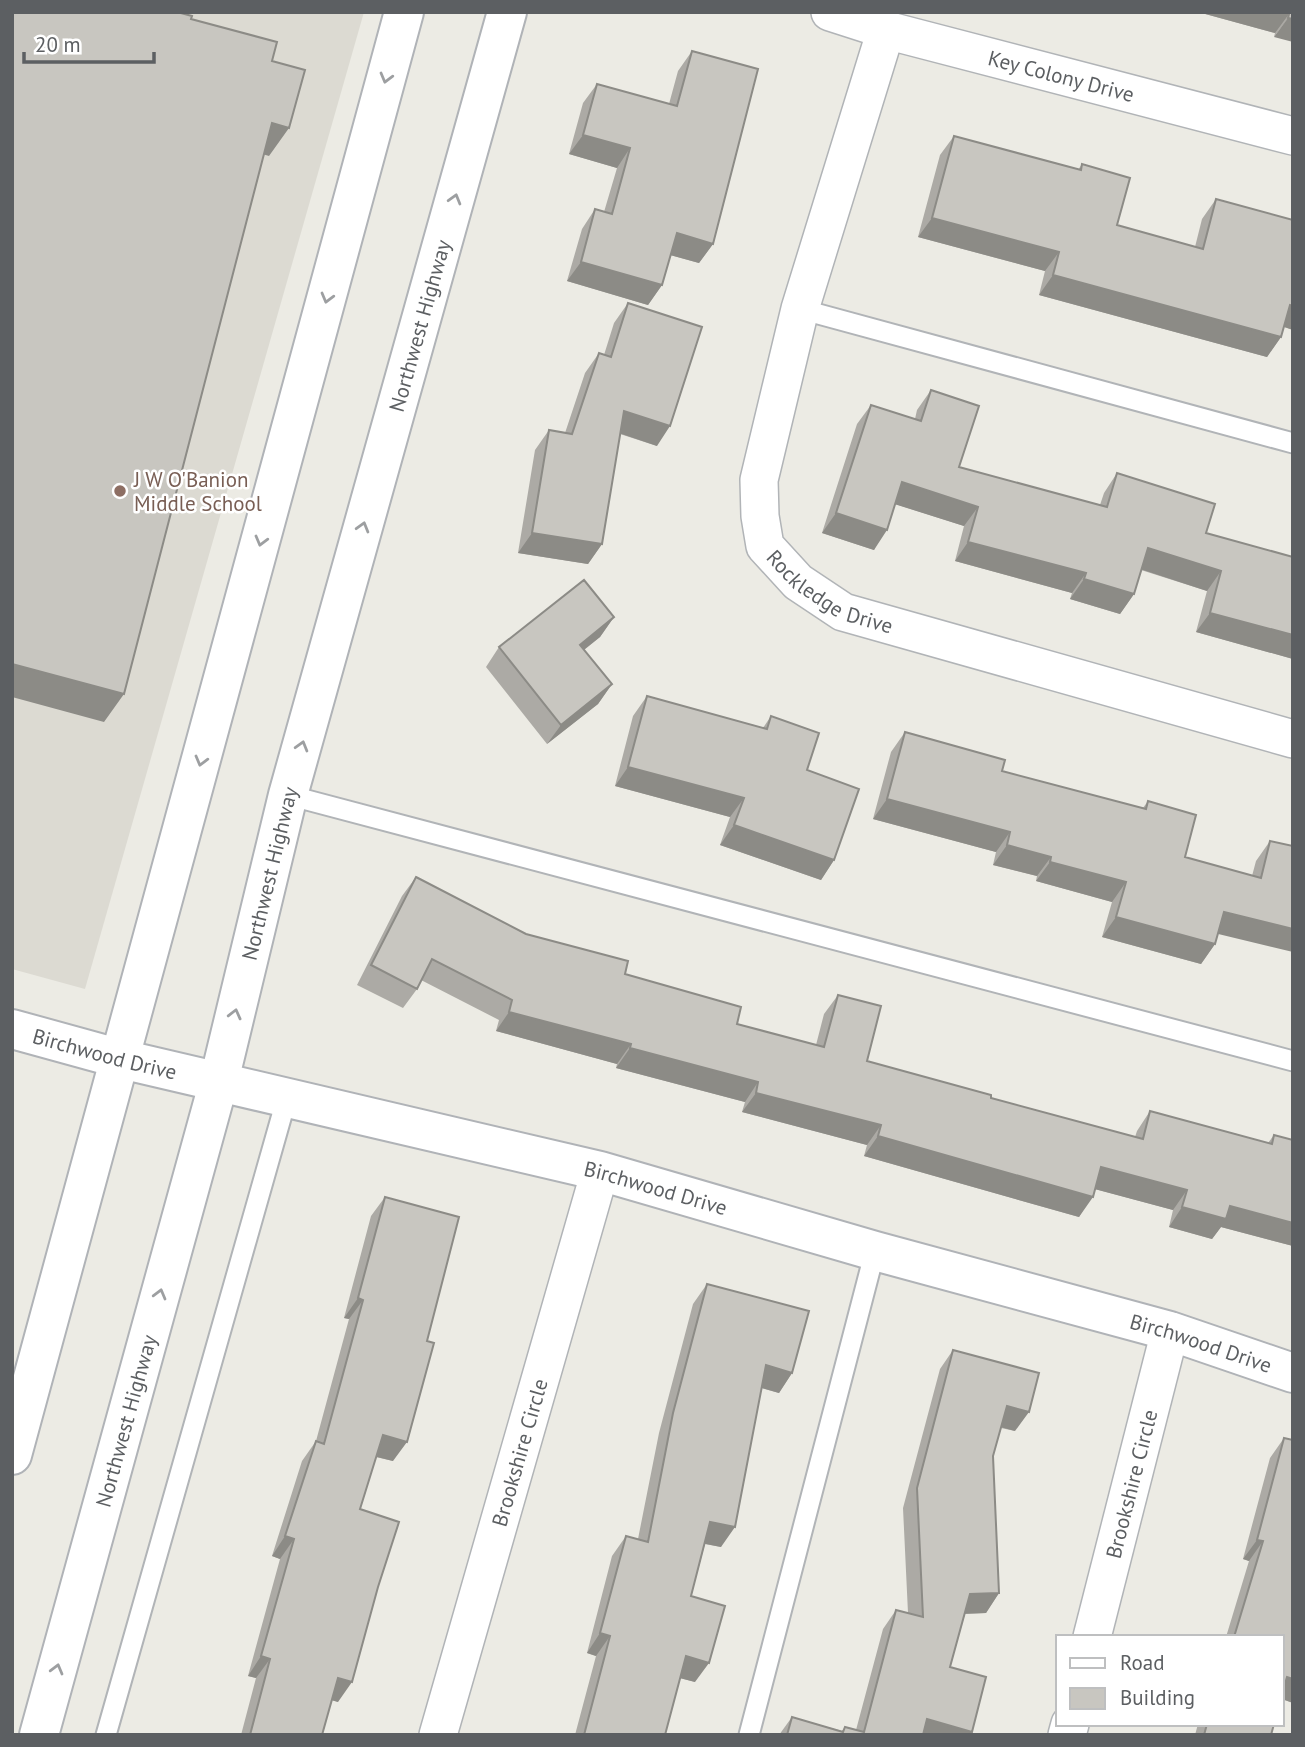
<svg xmlns="http://www.w3.org/2000/svg" width="1305" height="1747" viewBox="0 0 1305 1747" font-family="'PT Sans',sans-serif">
	<rect width="100%" height="100%" fill="#ecebe4"/>
	<path fill="#dcdad2" d="M 12,12 L 364,12 L 85,989 L 12,969 Z"/>
	<g fill="none" stroke-linecap="round" stroke-linejoin="round">
		<defs>
			<path id="lane" d="M 800,309 L 1293,443
				M 288,795 L 1293,1061
				M 106,1735 L 287,1097
				M 749,1735 L 875,1251"/>
			<g id="street">
				<path id="s1" d="M 830,12 L 886,30 L 1293,136"/>
				<path id="s2" d="M 886,30 L 800,309 L 759,480 L 760,516 L 765,546 L 798,582 L 843,612 L 1293,739"/>
				<path id="s3" d="M 1092,1637 L 1170,1331"/>
				<path id="s4" d="M 438,1735 L 600,1171"/>
				<path d="M 1067,1735 L 1070,1724"/>
			</g>
			<g id="secondary">
				<path id="s5" d="M 12,1029 L 121,1059 L 600,1171 L 875,1251 L 1170,1331 L 1293,1373"/>
				<path d="M 12,1455 L 404,12"/>
				<path id="s6" d="M 39,1735 L 219,1081 L 288,795 L 507,12"/>
			</g>
		</defs>
		<use href="#lane" stroke="#b1b4b7" stroke-width="23"/>
		<use href="#street" stroke="#b1b4b7" stroke-width="40"/>
		<use href="#secondary" stroke="#b0b3b7" stroke-width="42"/>
		<use href="#lane" stroke="#fff" stroke-width="19"/>
		<use href="#street" stroke="#fff" stroke-width="37"/>
		<use href="#secondary" stroke="#fff" stroke-width="38"/>
	</g>
	<path fill="#acaaa5" d="M 1198,12 L 1293,12 L 1274,37 L 1275,33 Z
		M 692,51 L 713,244 L 699,263 L 670,255 L 662,285 L 648,305 L 567,281 L 582,229 L 595,209 L 604,212 L 617,168 L 569,154 L 583,103 L 597,84 L 669,104 L 678,71 Z
		M 954,136 L 1078,170 L 1082,164 L 1117,225 L 1195,247 L 1202,219 L 1216,199 L 1293,220 L 1293,330 L 1284,327 L 1281,337 L 1267,357 L 1039,295 L 1045,271 L 918,237 L 940,155 Z
		M 628,303 L 657,446 L 620,434 L 602,544 L 588,564 L 518,553 L 535,450 L 549,430 L 565,433 L 585,373 L 599,353 L 604,355 L 614,323 Z
		M 931,390 L 959,467 L 1100,505 L 1104,493 L 1117,473 L 1206,533 L 1293,557 L 1293,659 L 1196,632 L 1207,591 L 1141,570 L 1134,594 L 1120,614 L 1070,599 L 1072,593 L 955,561 L 964,526 L 895,504 L 874,550 L 822,533 L 857,424 L 871,405 L 915,419 L 917,410 Z
		M 614,617 L 600,637 L 584,650 L 612,684 L 598,704 L 547,744 L 486,667 L 499,647 Z
		M 647,696 L 763,728 L 771,716 L 807,770 L 834,860 L 821,880 L 720,845 L 730,817 L 615,786 L 633,716 Z
		M 905,732 L 1002,771 L 1143,808 L 1148,801 L 1185,857 L 1252,876 L 1256,861 L 1270,841 L 1293,846 L 1218,934 L 1215,944 L 1201,964 L 1102,937 L 1112,902 L 1036,881 L 1037,876 L 993,865 L 996,852 L 873,819 L 891,752 Z
		M 416,877 L 526,934 L 625,974 L 737,1024 L 816,1045 L 824,1014 L 838,995 L 867,1061 L 991,1098 L 1135,1137 L 1137,1131 L 1150,1111 L 1268,1143 L 1274,1135 L 1293,1140 L 1293,1246 L 1221,1227 L 1212,1239 L 1169,1227 L 1173,1210 L 1095,1189 L 1079,1217 L 864,1156 L 867,1145 L 742,1112 L 745,1102 L 616,1068 L 617,1064 L 496,1031 L 499,1020 L 421,980 L 417,989 L 403,1008 L 357,985 L 402,896 Z
		M 385,1197 L 393,1461 L 376,1457 L 360,1509 L 338,1702 L 332,1700 L 322,1735 L 241,1735 L 256,1678 L 248,1676 L 280,1559 L 272,1556 L 302,1461 L 316,1441 L 349,1319 L 344,1318 L 371,1216 Z
		M 707,1284 L 792,1373 L 779,1393 L 761,1388 L 721,1547 L 705,1544 L 691,1596 L 695,1682 L 680,1678 L 665,1735 L 575,1735 L 596,1656 L 587,1653 L 612,1556 L 626,1536 L 638,1539 L 659,1433 L 693,1304 Z
		M 953,1350 L 1015,1431 L 1001,1428 L 993,1456 L 999,1593 L 986,1613 L 965,1614 L 950,1667 L 972,1732 L 970,1735 L 779,1735 L 792,1717 L 842,1731 L 845,1727 L 856,1730 L 883,1629 L 896,1610 L 908,1613 L 903,1508 L 940,1369 Z
		M 1284,1438 L 1293,1440 L 1293,1703 L 1282,1699 L 1282,1637 L 1226,1637 L 1249,1561 L 1243,1559 L 1270,1458 Z
		M 1198,1724 L 1274,1724 L 1271,1735 L 1195,1735 Z"/>
	<path fill="#8c8b86" d="M 1198,12 L 1284,12 L 1289,14 L 1275,33 Z
		M 1288,18 L 1293,19 L 1293,42 L 1274,37 Z
		M 272,123 L 289,128 L 269,156 L 252,151 Z
		M 583,135 L 630,148 L 617,168 L 569,154 Z
		M 932,218 L 1059,252 L 1045,271 L 918,237 Z
		M 677,233 L 713,244 L 699,263 L 663,253 Z
		M 581,262 L 662,285 L 648,305 L 567,281 Z
		M 1053,275 L 1281,337 L 1267,357 L 1039,295 Z
		M 1290,305 L 1293,306 L 1293,330 L 1276,324 Z
		M 624,411 L 670,426 L 657,446 L 610,430 Z
		M 902,482 L 978,507 L 964,526 L 888,502 Z
		M 836,513 L 887,530 L 874,550 L 822,533 Z
		M 532,533 L 602,544 L 588,564 L 518,553 Z
		M 968,542 L 1086,573 L 1072,593 L 955,561 Z
		M 1148,548 L 1221,571 L 1207,591 L 1134,567 Z
		M 1084,579 L 1134,594 L 1120,614 L 1070,599 Z
		M 1210,613 L 1293,635 L 1293,659 L 1196,632 Z
		M 614,617 L 600,637 L 566,664 L 580,645 Z
		M 12,664 L 124,694 L 104,722 L 12,697 Z
		M 612,684 L 598,704 L 547,744 L 561,725 Z
		M 628,767 L 744,798 L 730,817 L 615,786 Z
		M 887,799 L 1010,832 L 996,852 L 873,819 Z
		M 734,825 L 834,860 L 821,880 L 720,845 Z
		M 1007,845 L 1051,857 L 1037,876 L 993,865 Z
		M 1050,862 L 1126,882 L 1112,902 L 1036,881 Z
		M 1224,912 L 1293,929 L 1293,952 L 1210,932 Z
		M 1116,917 L 1215,944 L 1201,964 L 1102,937 Z
		M 509,1012 L 631,1044 L 617,1064 L 496,1031 Z
		M 630,1048 L 758,1082 L 745,1102 L 616,1068 Z
		M 756,1093 L 881,1125 L 867,1145 L 742,1112 Z
		M 878,1136 L 1093,1197 L 1079,1217 L 864,1156 Z
		M 1101,1167 L 1187,1190 L 1173,1210 L 1087,1187 Z
		M 1230,1206 L 1293,1223 L 1293,1246 L 1221,1227 L 1212,1239 L 1169,1227 L 1182,1207 Z
		M 358,1298 L 363,1300 L 349,1319 L 344,1318 Z
		M 766,1365 L 792,1373 L 779,1393 L 752,1385 Z
		M 1007,1406 L 1029,1412 L 1015,1431 L 993,1425 Z
		M 383,1435 L 407,1442 L 393,1461 L 369,1455 Z
		M 710,1522 L 735,1527 L 721,1547 L 696,1542 Z
		M 285,1536 L 294,1539 L 280,1559 L 272,1556 Z
		M 1257,1540 L 1263,1541 L 1249,1561 L 1243,1559 Z
		M 999,1593 L 986,1613 L 957,1614 L 970,1594 Z
		M 600,1633 L 610,1636 L 596,1656 L 587,1653 Z
		M 261,1656 L 270,1659 L 256,1678 L 248,1676 Z
		M 686,1656 L 709,1663 L 695,1682 L 672,1676 Z
		M 1287,1677 L 1293,1679 L 1293,1703 L 1282,1699 L 1282,1683 Z
		M 338,1678 L 352,1682 L 338,1702 L 324,1698 Z
		M 927,1719 L 972,1732 L 970,1735 L 916,1735 Z"/>
	<path fill="#c8c6c0" stroke="#8c8b86" stroke-width="2" d="M 12,12 L 177,12 L 192,16 L 191,19 L 277,42 L 272,61 L 305,70 L 289,128 L 272,123 L 124,694 L 12,664 Z
		M 1284,12 L 1293,12 L 1293,19 L 1288,18 L 1289,14 Z
		M 692,51 L 758,69 L 713,244 L 677,233 L 662,285 L 581,262 L 595,209 L 612,214 L 630,148 L 583,135 L 597,84 L 677,106 Z
		M 954,136 L 1081,170 L 1082,164 L 1130,178 L 1117,225 L 1203,249 L 1216,199 L 1293,220 L 1293,306 L 1290,305 L 1281,337 L 1053,275 L 1059,252 L 932,218 Z
		M 628,303 L 702,327 L 670,426 L 624,411 L 602,544 L 532,533 L 549,430 L 572,434 L 599,353 L 611,357 Z
		M 931,390 L 979,406 L 959,467 L 1107,507 L 1117,473 L 1215,504 L 1206,533 L 1293,557 L 1293,635 L 1210,613 L 1221,571 L 1148,548 L 1134,594 L 1084,579 L 1086,573 L 968,542 L 978,507 L 902,482 L 887,530 L 836,513 L 871,405 L 921,421 Z
		M 584,580 L 614,617 L 580,645 L 612,684 L 561,725 L 499,647 Z
		M 647,696 L 767,729 L 771,716 L 819,733 L 807,770 L 859,789 L 834,860 L 734,825 L 744,798 L 628,767 Z
		M 905,732 L 1005,760 L 1002,771 L 1146,809 L 1148,801 L 1196,815 L 1185,857 L 1261,878 L 1270,841 L 1293,846 L 1293,929 L 1224,912 L 1215,944 L 1116,917 L 1126,882 L 1050,862 L 1051,857 L 1007,845 L 1010,832 L 887,799 Z
		M 416,877 L 526,934 L 628,961 L 625,974 L 741,1007 L 737,1024 L 824,1047 L 838,995 L 881,1006 L 867,1061 L 991,1095 L 991,1098 L 1143,1139 L 1150,1111 L 1272,1144 L 1274,1135 L 1293,1140 L 1293,1223 L 1230,1206 L 1226,1219 L 1182,1207 L 1187,1190 L 1101,1167 L 1093,1197 L 878,1136 L 881,1125 L 756,1093 L 758,1082 L 630,1048 L 631,1044 L 509,1012 L 512,1000 L 432,959 L 417,989 L 371,965 Z
		M 385,1197 L 459,1217 L 427,1341 L 434,1343 L 407,1442 L 383,1435 L 360,1509 L 399,1522 L 378,1587 L 352,1682 L 338,1678 L 322,1735 L 250,1735 L 270,1659 L 261,1656 L 294,1539 L 285,1536 L 316,1441 L 324,1444 L 363,1300 L 358,1298 Z
		M 707,1284 L 809,1311 L 792,1373 L 766,1365 L 735,1527 L 710,1522 L 691,1596 L 725,1606 L 709,1663 L 686,1656 L 665,1735 L 584,1735 L 610,1636 L 600,1633 L 626,1536 L 648,1542 L 673,1413 Z
		M 953,1350 L 1039,1373 L 1029,1412 L 1007,1406 L 993,1456 L 999,1593 L 970,1594 L 950,1667 L 986,1677 L 972,1732 L 927,1719 L 923,1735 L 787,1735 L 792,1717 L 843,1732 L 845,1727 L 864,1732 L 896,1610 L 923,1617 L 917,1488 Z
		M 1284,1438 L 1293,1440 L 1293,1679 L 1287,1677 L 1282,1694 L 1282,1637 L 1234,1637 L 1263,1541 L 1257,1540 Z
		M 1207,1724 L 1274,1724 L 1271,1735 L 1204,1735 Z"/>
	<defs><path id="oneway-chevron" d="M-2-3.5L2.5 0L-2 3.5" fill="none" stroke-width="1.6" stroke-linecap="round" stroke-linejoin="round" transform="scale(1.75)"/></defs>
	<g stroke="#9d9fa1">
		<use href="#oneway-chevron" transform="translate(386 78) rotate(105)"/>
		<use href="#oneway-chevron" transform="translate(455 199) rotate(-74)"/>
		<use href="#oneway-chevron" transform="translate(327 298) rotate(105)"/>
		<use href="#oneway-chevron" transform="translate(363 527) rotate(-74)"/>
		<use href="#oneway-chevron" transform="translate(261 541) rotate(105)"/>
		<use href="#oneway-chevron" transform="translate(302 746) rotate(-74)"/>
		<use href="#oneway-chevron" transform="translate(201 761) rotate(105)"/>
		<use href="#oneway-chevron" transform="translate(235 1014) rotate(-76)"/>
		<use href="#oneway-chevron" transform="translate(160 1294) rotate(-75)"/>
		<use href="#oneway-chevron" transform="translate(57 1669) rotate(-75)"/>
	</g>
	<circle fill="#8d6e63" stroke="#fff" stroke-width="2.5" cx="120" cy="491" r="7"/>
	<g text-anchor="middle" dominant-baseline="central" stroke-width="5" stroke-linejoin="round" paint-order="stroke">
		<g font-size="21" fill="#5c5f62" stroke="#fff">
			<text stroke="none"><textPath href="#s1" startOffset="240">Key Colony Drive</textPath></text>
			<text stroke="none"><textPath href="#s6" startOffset="1460">Northwest Highway</textPath></text>
			<text stroke="none"><textPath href="#s2" startOffset="616">Rockledge Drive</textPath></text>
			<text stroke="none"><textPath href="#s6" startOffset="892">Northwest Highway</textPath></text>
			<text stroke="none"><textPath href="#s5" startOffset="96">Birchwood Drive</textPath></text>
			<text stroke="none"><textPath href="#s5" startOffset="663">Birchwood Drive</textPath></text>
			<text stroke="none"><textPath href="#s5" startOffset="1230">Birchwood Drive</textPath></text>
			<text stroke="none"><textPath href="#s6" startOffset="326">Northwest Highway</textPath></text>
			<text stroke="none"><textPath href="#s4" startOffset="294">Brookshire Circle</textPath></text>
			<text stroke="none"><textPath href="#s3" startOffset="158">Brookshire Circle</textPath></text>
		</g>
		<g font-size="21" fill="#785e54" stroke="#fff" text-anchor="start">
			<text x="134" y="479">J W O'Banion<tspan x="134" dy="24">Middle School</tspan></text>
		</g>
	</g>
	<rect width="1305" height="1747" fill="none" stroke="#5c5f62" stroke-width="28"/>
	<rect x="1056" y="1635" width="228" height="91" fill="#ffffff" stroke="#bebfc0" stroke-width="2"/>
	<rect x="1070" y="1658" width="35" height="10" fill="#ffffff" stroke="#bebfc0" stroke-width="2"/>
	<text x="1120" y="1670" font-size="21" fill="#5c5f62">Road</text>
	<rect x="1070" y="1688" width="35" height="21" fill="#c8c6c0" stroke="#bebfc0" stroke-width="2"/>
	<text x="1120" y="1705" font-size="21" fill="#5c5f62">Building</text>
	<path d="M24 52v10h130v-10" fill="none" stroke="#5c5f62" stroke-width="3.5"/>
	<text x="35" y="52" font-size="21" fill="#5c5f62" stroke="#ffffff" stroke-width="5" paint-order="stroke">20 m</text>
</svg>
